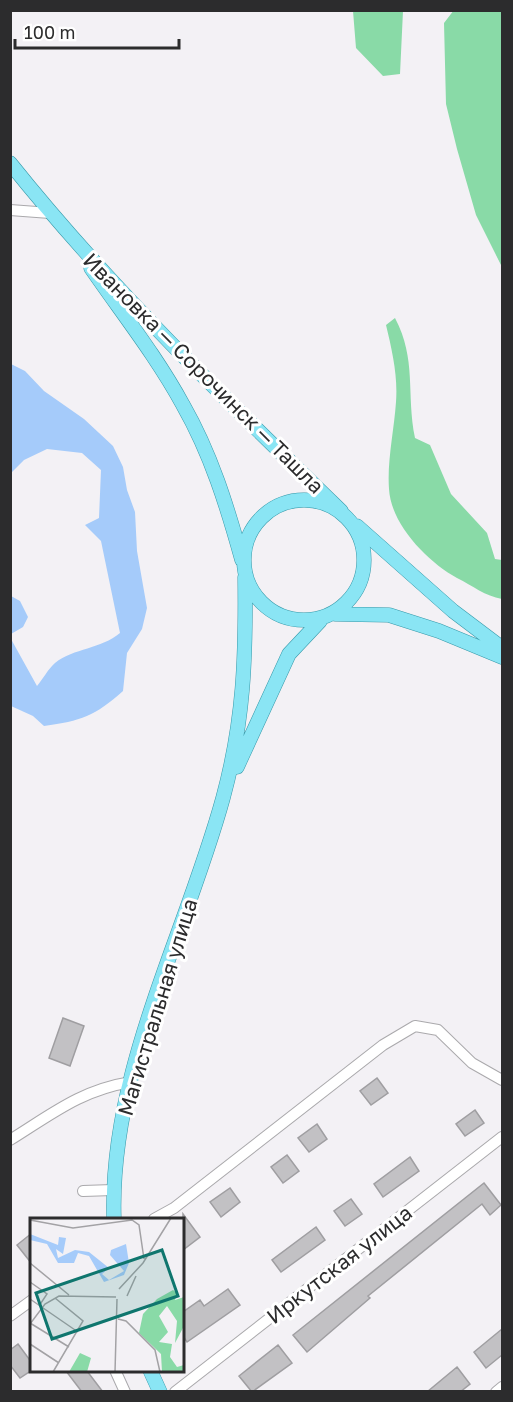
<svg xmlns="http://www.w3.org/2000/svg" width="513" height="1402" viewBox="0 0 513 1402" font-family="'Golos Text',sans-serif">
	<rect width="100%" height="100%" fill="#f3f1f5"/>
	<path fill="#89daa7" d="M 454,10 L 502,11 L 502,267 L 476,215 L 457,149 L 446,104 L 444,23 Z
		M 353,11 L 403,11 L 400,74 L 383,76 L 356,48 Z
		M 395,318 C 417,360 406,393 415,438 L 430,445 L 451,494 L 487,533 L 495,559 L 502,560 L 502,599 C 485,596 473,586 457,578 C 428,562 391,525 389,489 C 387,461 394,431 396,402 C 398,376 392,350 386,325 Z"/>
	<path fill="#a5cbfa" d="M 11,364 L 25,371 L 44,391 L 84,419 L 113,446 L 123,467 L 127,490 L 135,512 L 137,551 L 147,608 L 142,629 L 127,653 L 123,691 C 95,716 81,721 44,726 L 33,716 L 11,706 L 11,639 L 37,686 C 43,679 48,669 55,663 C 74,648 101,649 120,633 L 101,541 L 85,525 L 99,518 L 101,470 L 82,453 L 47,449 L 24,460 L 11,473 Z
		M 11,596 L 20,601 L 28,617 L 23,627 L 11,634 Z"/>
	<path fill="#c2c1c4" stroke="#9f9ea1" stroke-width="1.5" d="M 63,1018 L 84,1026 L 70,1066 L 49,1058 Z
		M 377,1078 L 388,1093 L 371,1105 L 360,1091 Z
		M 475,1110 L 484,1123 L 465,1136 L 456,1124 Z
		M 317,1124 L 327,1139 L 309,1152 L 298,1138 Z
		M 287,1155 L 299,1171 L 283,1183 L 271,1167 Z
		M 410,1157 L 419,1171 L 383,1197 L 374,1184 Z
		M 484,1183 L 501,1205 L 490,1215 L 482,1204 L 368,1296 L 370,1298 L 307,1352 L 293,1335 Z
		M 230,1188 L 240,1202 L 221,1217 L 210,1202 Z
		M 351,1199 L 362,1214 L 345,1226 L 334,1211 Z
		M 183,1214 L 200,1237 L 183,1250 Z
		M 316,1227 L 325,1240 L 281,1272 L 272,1260 Z
		M 32,1233 L 32,1264 L 17,1245 Z
		M 228,1289 L 240,1305 L 187,1342 L 183,1336 L 183,1312 L 200,1300 L 204,1306 Z
		M 502,1329 L 502,1355 L 486,1368 L 474,1352 Z
		M 18,1344 L 32,1363 L 32,1370 L 20,1378 L 10,1365 L 10,1350 Z
		M 278,1345 L 292,1363 L 252,1392 L 239,1376 Z
		M 457,1367 L 470,1384 L 460,1392 L 427,1392 Z
		M 66,1371 L 87,1371 L 103,1392 L 82,1392 Z"/>
	<g fill="none" stroke-linecap="round" stroke-linejoin="round">
		<defs>
			<path id="minor" d="M 10,210 L 50,213
				M 10,1140 C 52,1114 81,1090 131,1082
				M 83,1191 L 113,1190
				M 154,1219 L 174,1208 L 383,1045 L 415,1026 L 438,1030 L 472,1063 L 502,1080
				M 10,1316 L 32,1300
				M 115,1370 L 125,1392
				M 175,1392 L 502,1137
				M 496,1392 L 502,1387"/>
			<path id="major" d="M 10,163 C 110,288 226,400 341,511
				M 91,268 C 122,313 157,357 183,405 C 211,454 227,506 242,560
				M244 560a60 60 0 1 1 120 0a60 60 0 1 1-120 0Z
				M 357,526 L 453,611 L 502,648
				M 335,614 L 389,615 L 439,631 L 502,657
				M 237,767 L 289,654 L 320,621
				M 114,1219 C 109,1072 185,937 223,798 C 244,721 246,657 245,577
				M 150,1370 L 160,1392"/>
		</defs>
		<use href="#minor" stroke="#aaa9ac" stroke-width="12"/>
		<use href="#major" stroke="#3699a9" stroke-width="15"/>
		<use href="#minor" stroke="#fff" stroke-width="10"/>
		<use href="#major" stroke="#8ae5f4" stroke-width="14"/>
	</g>
	<g text-anchor="middle" dominant-baseline="central" stroke-width="6" stroke-linejoin="round" paint-order="stroke">
		<g font-size="21" fill="#2c2c2d" stroke="#fff">
			<text transform="translate(204 373) rotate(45)">Ивановка — Сорочинск — Ташла</text>
			<text transform="translate(157 1007) rotate(-73)">Магистральная улица</text>
			<text transform="translate(339 1264) rotate(-38)">Иркутская улица</text>
		</g>
	</g>
	<g transform="translate(30 1218)">
		<rect width="154" height="154" fill="#f3f1f5"/>
		<path d="M 143,72 L 147,75 L 145,82 L 154,79 L 154,108 L 145,125 L 147,103 L 137,88 L 129,98 L 138,114 L 129,124 L 142,126 L 140,139 L 147,149 L 154,147 L 154,154 L 132,154 L 131,136 L 109,115 L 113,96 L 127,81 ZM 50,135 L 61,140 L 57,154 L 39,154 Z" fill="#89daa7"/>
		<path d="M 0,16 L 28,27 L 29,19 L 36,20 L 33,36 L 26,31 L 28,40 L 45,32 L 59,34 L 79,50 L 72,56 L 79,62 L 94,53 L 80,37 L 81,32 L 96,26 L 99,45 L 94,57 L 74,64 L 59,38 L 48,35 L 44,45 L 28,45 L 17,26 L 0,22 Z" fill="#a5cbfa"/>
		<path fill="none" stroke="#a3a2a5" stroke-width="1.5" d="M 0,2 L 43,10 L 102,2 L 109,7 L 114,41M 0,45 L 39,77M 0,64 L 17,76 L 9,88M 89,71 L 113,45 L 141,0M 97,78 L 106,58M 0,81 L 48,114M 88,101 L 96,103 L 125,132 L 130,154M 0,105 L 39,129M 0,106 L 15,86 L 29,78 L 86,79M 0,126 L 29,145M 23,154 L 53,103 L 25,80M 85,154 L 87,81"/>
		<path fill="#0f766e" fill-opacity="0.15" stroke="#0f766e" stroke-width="3" d="M 132,32 L 148,78 L 22,121 L 6,75 Z"/>
		<rect width="154" height="154" fill="none" stroke="#2c2c2d" stroke-width="3"/>
	</g>
	<rect width="513" height="1402" fill="none" stroke="#2c2c2d" stroke-width="24"/>
	<path d="M15 39v9h164v-9" fill="none" stroke="#2c2c2d" stroke-width="3"/>
	<text x="24" y="39" font-size="18" fill="#2c2c2d" stroke="#ffffff" stroke-width="4.5" paint-order="stroke">100 m</text>
</svg>
